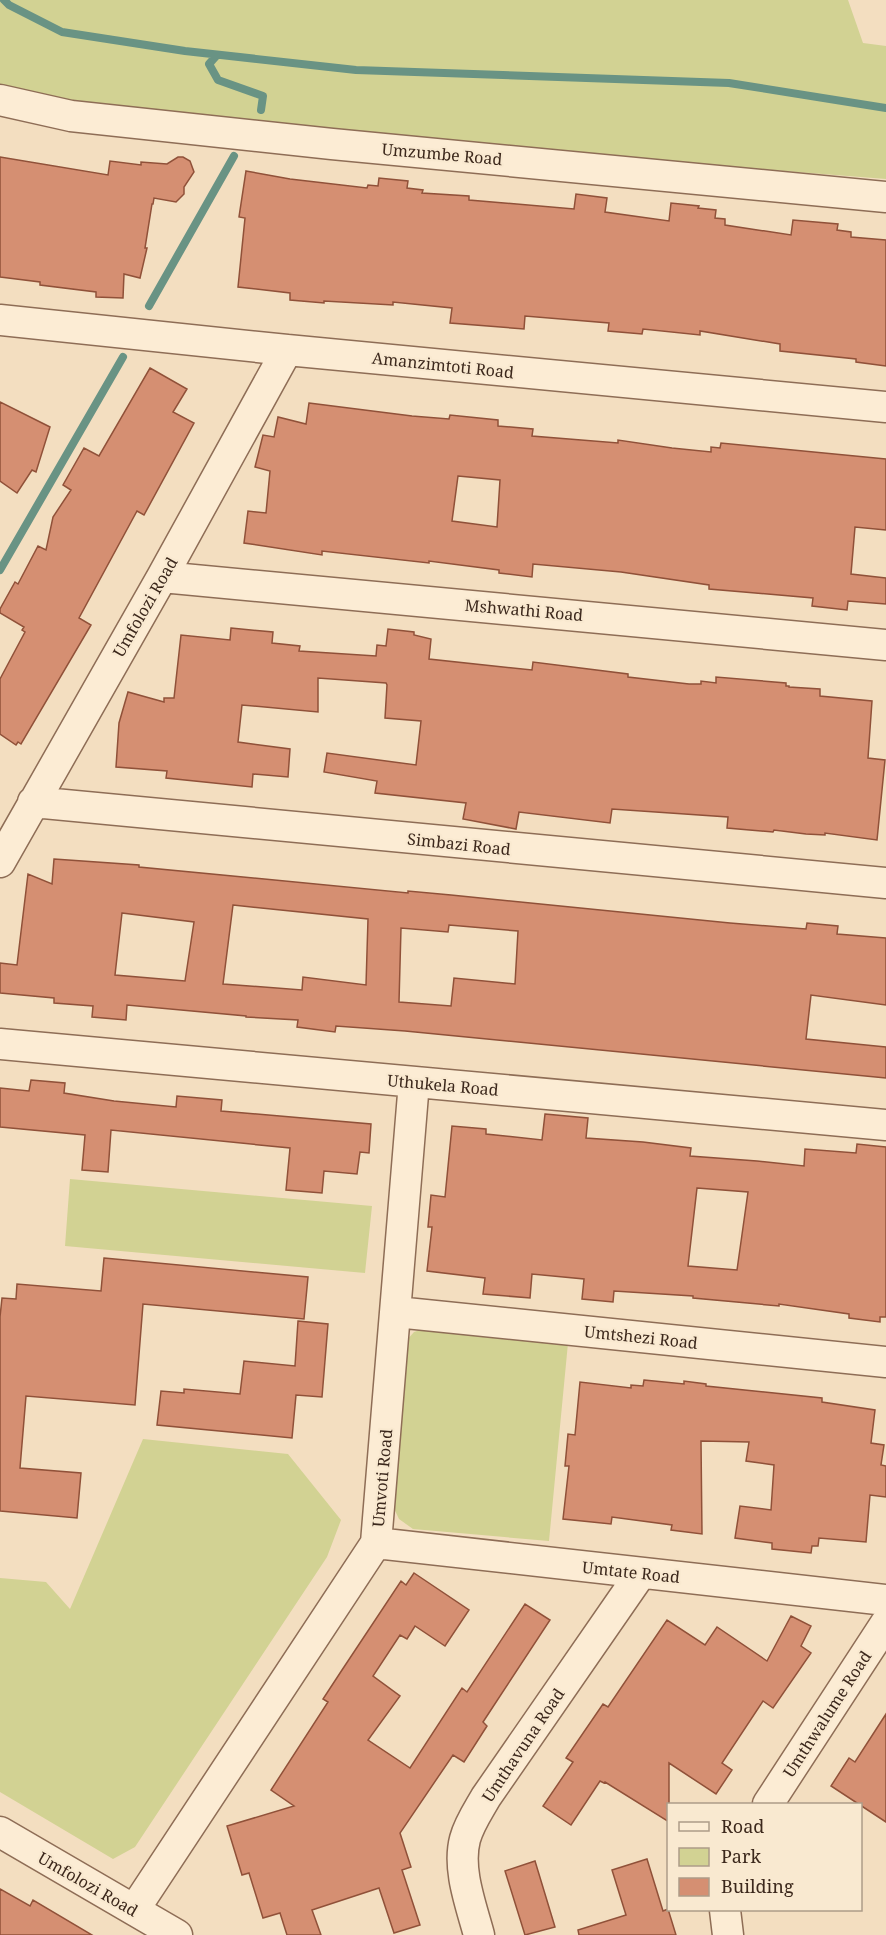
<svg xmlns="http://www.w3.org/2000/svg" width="886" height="1935" viewBox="0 0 886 1935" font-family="'Noto Serif',serif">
	<rect width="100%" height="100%" fill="#f3dec0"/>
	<path fill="#d2d293" d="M 0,0 L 848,0 L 863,43 L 886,46 L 886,179 L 630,159 L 44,100 L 0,86 Z
		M 70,1179 L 372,1206 L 365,1273 L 65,1246 Z
		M 426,1328 L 568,1343 L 549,1541 L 413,1529 L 399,1519 L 391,1502 L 406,1341 L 414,1332 Z
		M 143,1439 L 288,1454 L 341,1520 L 327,1557 L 135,1847 L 113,1859 L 0,1792 L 0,1578 L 46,1582 L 70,1609 Z"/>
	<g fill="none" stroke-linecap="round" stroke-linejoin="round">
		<path stroke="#699384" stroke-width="8" d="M 4,0 L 9,5 L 62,32 L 185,51 L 356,70 L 729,83 L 886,108
			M 217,55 L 209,64 L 218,80 L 263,96 L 261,110
			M 149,306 L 234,156
			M 0,570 L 123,357"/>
	</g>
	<path fill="#d58f72" stroke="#905139" stroke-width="1.5" fill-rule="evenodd" d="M 0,157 L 108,175 L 110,161 L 141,165 L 141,162 L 167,164 L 178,157 L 183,157 L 190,161 L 194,172 L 184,187 L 184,194 L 176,202 L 154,198 L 153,204 L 152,204 L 145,248 L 147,248 L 140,278 L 124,274 L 123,298 L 96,297 L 96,292 L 40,285 L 40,282 L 0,277 Z
		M 246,171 L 290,179 L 367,188 L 368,185 L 378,186 L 379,178 L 408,181 L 407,188 L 423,190 L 422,193 L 469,196 L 469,200 L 574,209 L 576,194 L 607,198 L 605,212 L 669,221 L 671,203 L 699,206 L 698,208 L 716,210 L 715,218 L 725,219 L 725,225 L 791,235 L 793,220 L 838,224 L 837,230 L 851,232 L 851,237 L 886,240 L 886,366 L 856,362 L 856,359 L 780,351 L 780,344 L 700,331 L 700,335 L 643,329 L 642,334 L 608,331 L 609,323 L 525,316 L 524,329 L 450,323 L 452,308 L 393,302 L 393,305 L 324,301 L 324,303 L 290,300 L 290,293 L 238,287 L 245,218 L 239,217 Z
		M 150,368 L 187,389 L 173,412 L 194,423 L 144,515 L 137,511 L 79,618 L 91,625 L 21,744 L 18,742 L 16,745 L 0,734 L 0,679 L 25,632 L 22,630 L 24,627 L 0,613 L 0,609 L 15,582 L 18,584 L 38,546 L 46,550 L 53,517 L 71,490 L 63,485 L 84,448 L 99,456 Z
		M 0,402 L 50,427 L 36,472 L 32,470 L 17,493 L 0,481 Z
		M 309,403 L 412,416 L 449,419 L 450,415 L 498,420 L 498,426 L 533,429 L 532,436 L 618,443 L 618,440 L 672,448 L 711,452 L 711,447 L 720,448 L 721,443 L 886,459 L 886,530 L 855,527 L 851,574 L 886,578 L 886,604 L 848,601 L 847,610 L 812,606 L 813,598 L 709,589 L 709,585 L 621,572 L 533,564 L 532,577 L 499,573 L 499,570 L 429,561 L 429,563 L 322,551 L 322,555 L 244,543 L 248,511 L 266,513 L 270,471 L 255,467 L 263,435 L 274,437 L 278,417 L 306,424 ZM 458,476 L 500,480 L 497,527 L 452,521 Z
		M 231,628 L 273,632 L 272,643 L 300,646 L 299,651 L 376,656 L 377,645 L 386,646 L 388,629 L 414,632 L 414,635 L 431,639 L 429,659 L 532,670 L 533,662 L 628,674 L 628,677 L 689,684 L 701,684 L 701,681 L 716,683 L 716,677 L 786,683 L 786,686 L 789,686 L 789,687 L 820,689 L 820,696 L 872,701 L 868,758 L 885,760 L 877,840 L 825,833 L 825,835 L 806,834 L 774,830 L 773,832 L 727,828 L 728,817 L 612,809 L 610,823 L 519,812 L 516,829 L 463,819 L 466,803 L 375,793 L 377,781 L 324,772 L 327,753 L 416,765 L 421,721 L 385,718 L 387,685 L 386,683 L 318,678 L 318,712 L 242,705 L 238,742 L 290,749 L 288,777 L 253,774 L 252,787 L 166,778 L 167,771 L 116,767 L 119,723 L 128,692 L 164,702 L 164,698 L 174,698 L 181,635 L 230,640 Z
		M 54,859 L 139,865 L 139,867 L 408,893 L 408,891 L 451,895 L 730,923 L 806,929 L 807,923 L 838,926 L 837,934 L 886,938 L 886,1005 L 811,995 L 806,1039 L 886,1047 L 886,1078 L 405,1031 L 336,1026 L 335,1032 L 297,1027 L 298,1020 L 246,1017 L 246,1016 L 127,1005 L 126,1020 L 92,1017 L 93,1006 L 54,1003 L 54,998 L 0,993 L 0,963 L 17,965 L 28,874 L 52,884 ZM 233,905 L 368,919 L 366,985 L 303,977 L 302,990 L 223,984 ZM 122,913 L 194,922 L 185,981 L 115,975 ZM 449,925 L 518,931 L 515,984 L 454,978 L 451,1006 L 399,1002 L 401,928 L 448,932 Z
		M 31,1080 L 65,1083 L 64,1093 L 114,1101 L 176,1107 L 177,1096 L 222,1100 L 221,1111 L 371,1124 L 369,1153 L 360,1152 L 357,1174 L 324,1171 L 322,1193 L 286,1190 L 290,1148 L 111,1130 L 108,1172 L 82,1170 L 85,1135 L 0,1127 L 0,1088 L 29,1091 Z
		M 545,1114 L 588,1118 L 586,1138 L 643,1142 L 691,1148 L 690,1156 L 757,1161 L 804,1166 L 805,1149 L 856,1153 L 857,1144 L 886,1147 L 886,1317 L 880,1317 L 880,1322 L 849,1318 L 849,1314 L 779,1304 L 779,1306 L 693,1298 L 693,1296 L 614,1291 L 613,1302 L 582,1299 L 584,1279 L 532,1274 L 530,1298 L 483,1294 L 485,1278 L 427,1271 L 432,1227 L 428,1227 L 431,1195 L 445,1197 L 452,1126 L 486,1129 L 486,1134 L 542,1140 ZM 697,1188 L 748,1192 L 737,1270 L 688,1266 Z
		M 104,1258 L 308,1277 L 304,1319 L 143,1304 L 135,1405 L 26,1396 L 20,1468 L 81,1473 L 77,1518 L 0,1511 L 0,1317 L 2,1298 L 16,1299 L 17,1284 L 101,1291 Z
		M 298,1321 L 328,1324 L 322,1397 L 296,1395 L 292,1438 L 157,1425 L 161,1391 L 184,1393 L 184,1389 L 240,1394 L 244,1361 L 295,1366 Z
		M 644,1380 L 684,1384 L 684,1381 L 706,1384 L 706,1386 L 822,1398 L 822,1402 L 875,1410 L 871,1443 L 884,1445 L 881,1465 L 886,1466 L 886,1497 L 870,1495 L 866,1542 L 819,1538 L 818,1546 L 812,1546 L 811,1553 L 772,1549 L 772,1543 L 735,1538 L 740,1506 L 771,1510 L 774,1465 L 746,1461 L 749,1442 L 701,1441 L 702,1534 L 671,1530 L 672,1525 L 612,1517 L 611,1524 L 563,1519 L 569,1466 L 565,1466 L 568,1434 L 575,1435 L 580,1382 L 631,1388 L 631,1385 L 643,1386 Z
		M 414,1573 L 469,1610 L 445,1646 L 415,1626 L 407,1639 L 400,1635 L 373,1676 L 400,1696 L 368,1740 L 410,1768 L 462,1688 L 467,1692 L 525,1604 L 550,1620 L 483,1722 L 487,1726 L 464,1762 L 453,1755 L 400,1833 L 411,1867 L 402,1870 L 420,1925 L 394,1933 L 379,1888 L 312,1910 L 321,1935 L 287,1935 L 280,1913 L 263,1918 L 249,1873 L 242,1875 L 227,1826 L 294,1806 L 271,1790 L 328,1702 L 323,1699 L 342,1670 L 401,1581 L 406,1585 Z
		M 791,1616 L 811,1626 L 801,1646 L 811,1653 L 773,1708 L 763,1701 L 722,1763 L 732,1770 L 716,1794 L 669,1763 L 669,1822 L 605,1782 L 604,1783 L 600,1781 L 571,1825 L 543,1806 L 573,1762 L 566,1758 L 603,1704 L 608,1707 L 667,1620 L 705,1645 L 717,1627 L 767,1661 Z
		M 886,1714 L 886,1822 L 831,1786 L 849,1758 L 855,1762 Z
		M 647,1859 L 663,1911 L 668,1909 L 676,1935 L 579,1935 L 578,1930 L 626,1915 L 612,1870 Z
		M 535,1861 L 555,1927 L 525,1935 L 505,1871 Z
		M 0,1889 L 30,1906 L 33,1900 L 92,1935 L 0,1935 Z"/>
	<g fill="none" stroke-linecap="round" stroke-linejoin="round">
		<defs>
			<path id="street" d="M 0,100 L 71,116 L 332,144 L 886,197
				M 0,320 L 287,350 L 886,407
				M 162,577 L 886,645
				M 33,802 L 886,883
				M 0,862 L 162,577 L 287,350
				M 0,1044 L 886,1125
				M 396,1312 L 886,1362
				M 376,1543 L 886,1600
				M 768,1804 L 886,1623
				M 0,1832 L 177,1935
				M 134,1910 L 376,1543 L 414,1082
				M 725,1910 L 728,1935
				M 479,1935 C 471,1905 457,1869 465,1839 C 469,1824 478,1811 486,1797 L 641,1573"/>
		</defs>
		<use href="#street" stroke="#8e6d56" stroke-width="33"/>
		<use href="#street" stroke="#fcecd4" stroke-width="30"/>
	</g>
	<g text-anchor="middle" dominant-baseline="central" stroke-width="4.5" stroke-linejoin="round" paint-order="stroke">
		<g font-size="16" fill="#3c281c" stroke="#f9e9d0">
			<text transform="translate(442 154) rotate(5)">Umzumbe Road</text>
			<text transform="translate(443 365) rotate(6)">Amanzimtoti Road</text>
			<text transform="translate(145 607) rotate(-60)">Umfolozi Road</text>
			<text transform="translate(524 610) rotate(5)">Mshwathi Road</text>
			<text transform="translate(459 844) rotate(6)">Simbazi Road</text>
			<text transform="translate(443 1085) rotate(5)">Uthukela Road</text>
			<text transform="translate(641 1337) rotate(6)">Umtshezi Road</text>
			<text transform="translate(382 1478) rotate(-85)">Umvoti Road</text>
			<text transform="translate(631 1572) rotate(6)">Umtate Road</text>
			<text transform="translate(827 1714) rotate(-57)">Umthwalume Road</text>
			<text transform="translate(523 1745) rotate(-56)">Umthavuna Road</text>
			<text transform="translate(88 1884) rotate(30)">Umfolozi Road</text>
		</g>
	</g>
	<rect x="667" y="1803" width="195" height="108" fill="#f9e9d0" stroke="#ad9c88" stroke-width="1.5"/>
	<rect x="679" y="1822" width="30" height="9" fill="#fcecd4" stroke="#ad9c88" stroke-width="1.5"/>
	<text x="721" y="1833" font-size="18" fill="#3c281c">Road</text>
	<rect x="679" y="1848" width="30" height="18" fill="#d2d293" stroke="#ad9c88" stroke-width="1.5"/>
	<text x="721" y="1863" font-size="18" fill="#3c281c">Park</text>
	<rect x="679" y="1878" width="30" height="18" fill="#d58f72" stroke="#ad9c88" stroke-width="1.5"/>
	<text x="721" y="1893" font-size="18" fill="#3c281c">Building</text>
</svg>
